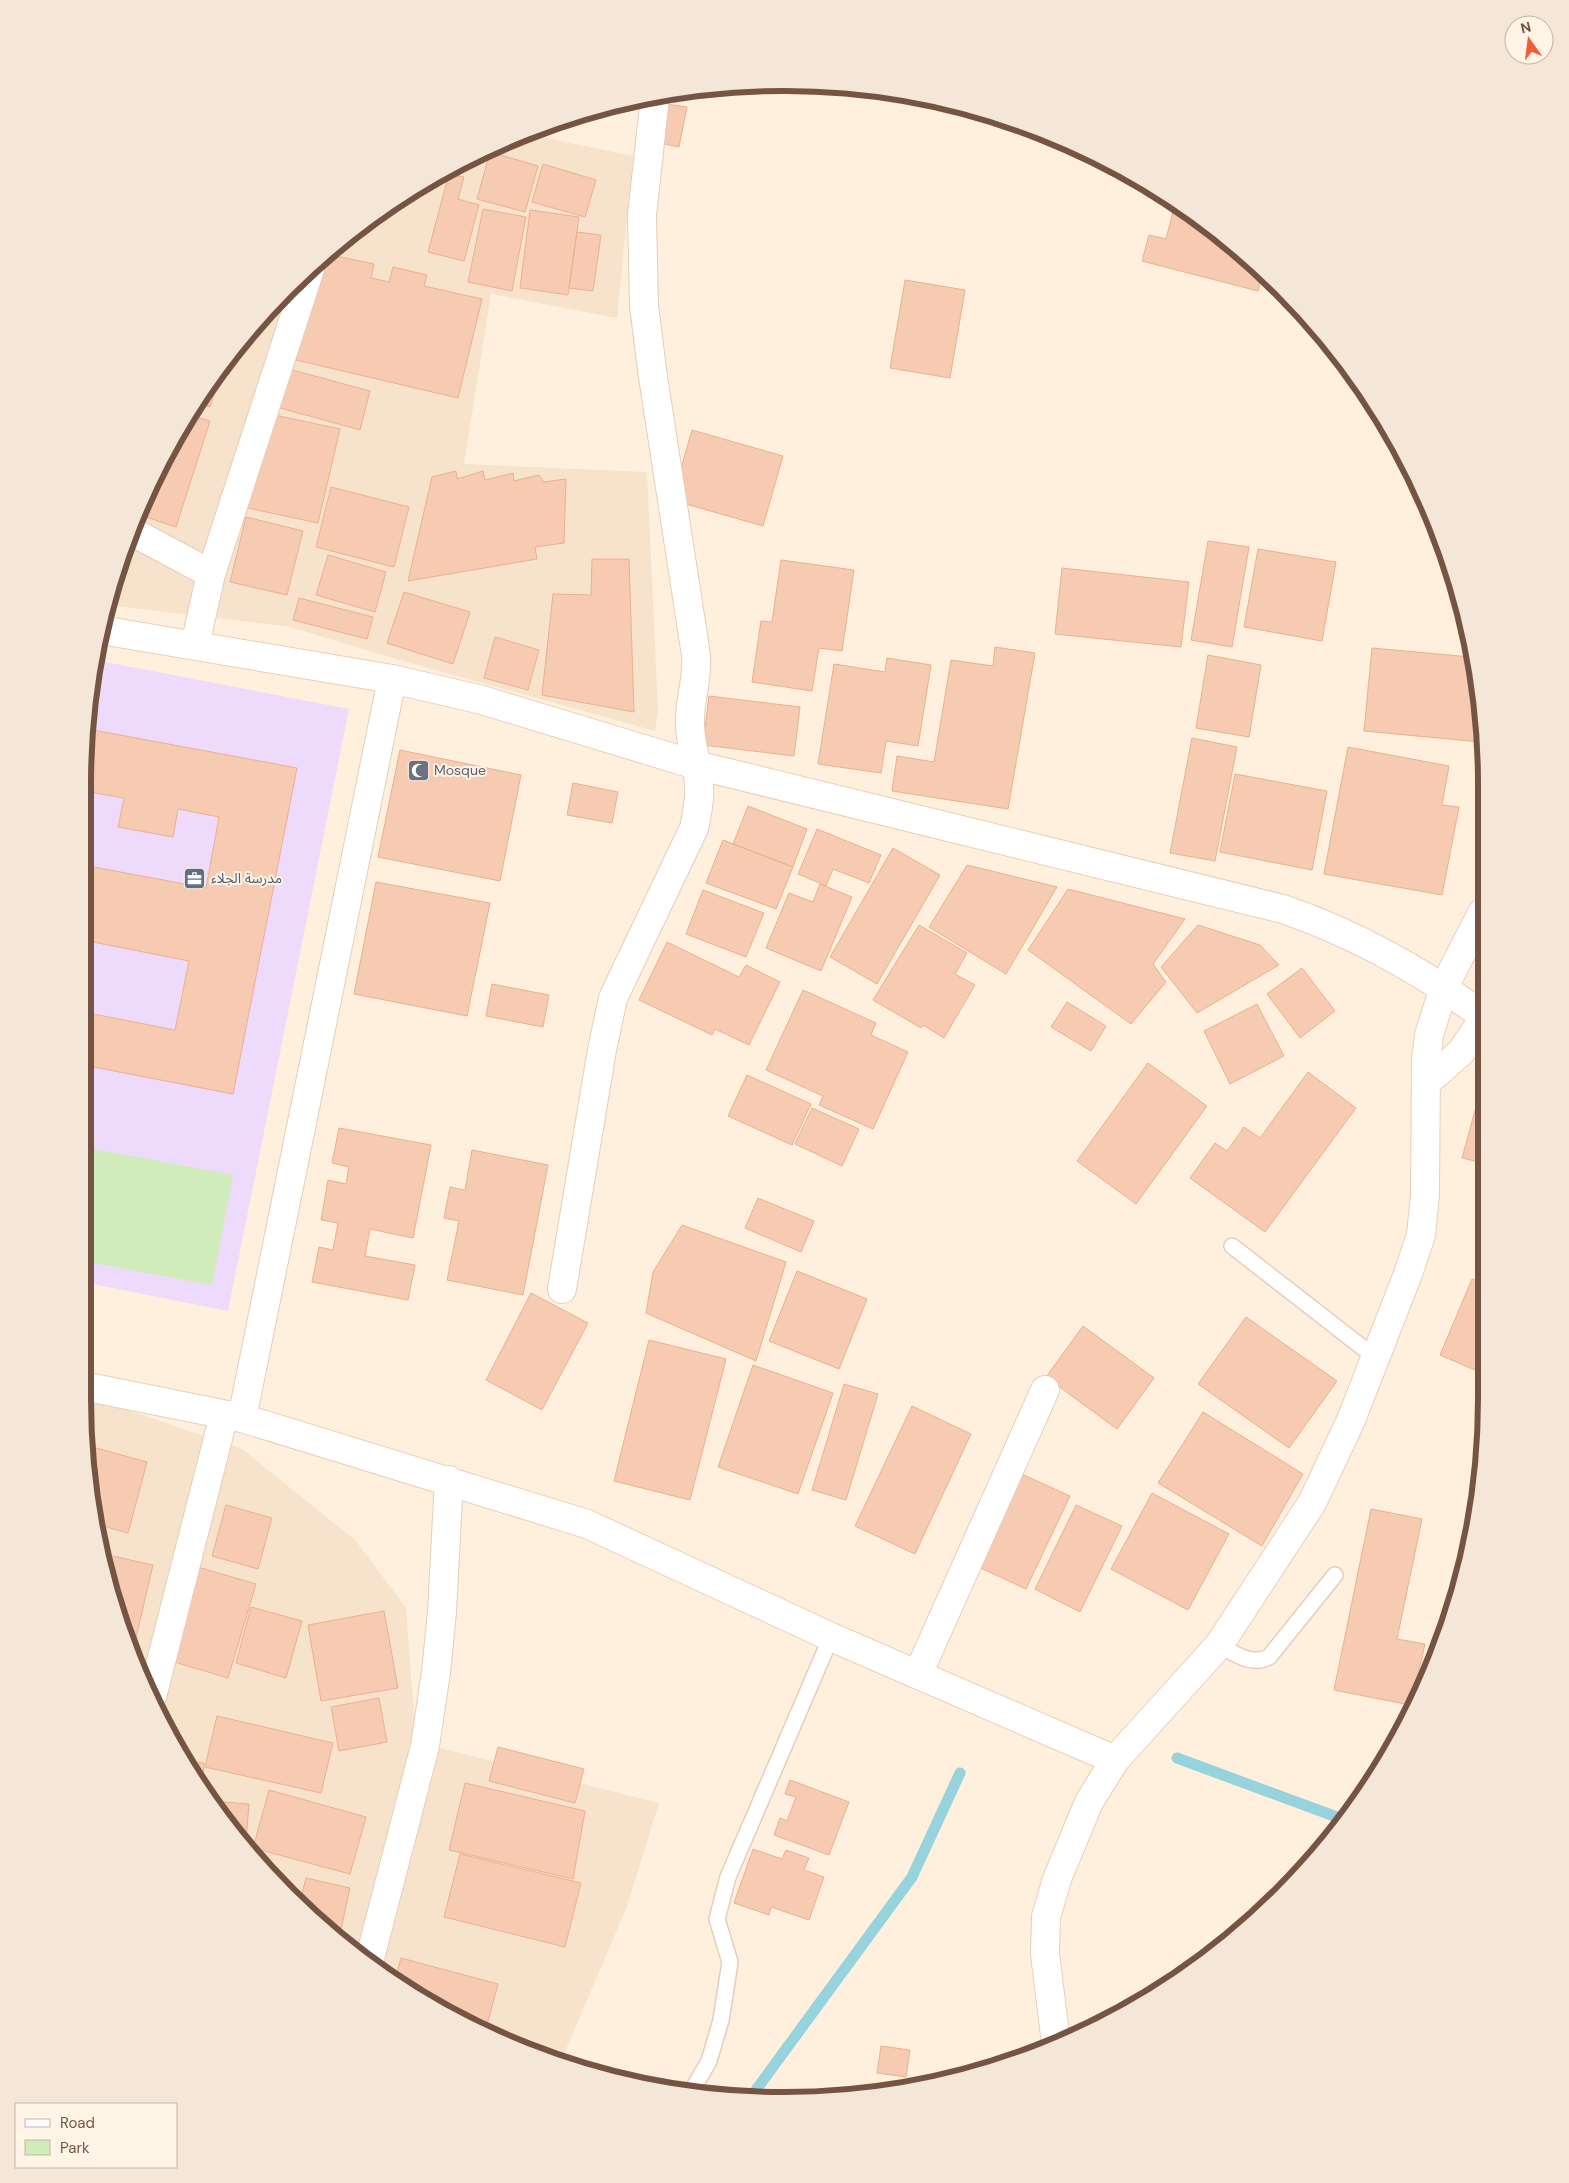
<svg xmlns="http://www.w3.org/2000/svg" width="1569" height="2183" viewBox="0 0 1569 2183" font-family="'DM Sans','Noto Sans Arabic',sans-serif">
	<rect width="100%" height="100%" fill="#fef0dd"/>
	<path fill="#f7e2cb" d="M 527,134 L 633,156 L 617,318 L 491,294 L 464,464 L 647,472 L 658,712 L 655,731 L 389,657 L 290,627 L 109,605 L 136,516 L 177,433 L 257,322 L 322,257 L 434,176 Z
		M 92,1398 L 242,1449 L 355,1540 L 406,1608 L 416,1742 L 659,1803 L 626,1909 L 561,2061 L 474,2028 L 321,1926 L 201,1788 L 136,1667 L 107,1580 L 83,1399 Z"/>
	<path fill="#eedafa" d="M 95,660 L 349,709 L 228,1311 L 83,1282 L 83,784 Z"/>
	<path fill="#d0ecbb" d="M 83,1147 L 233,1175 L 212,1285 L 83,1261 Z"/>
	<g fill="none" stroke-linecap="round" stroke-linejoin="round">
		<path stroke="#96d3dc" stroke-width="11" d="M 1177,1758 L 1345,1820
			M 753,2094 L 912,1877 L 960,1773"/>
	</g>
	<path fill="#f6cbb2" stroke="#eab091" d="M 666,104 L 687,107 L 679,147 L 659,143 Z
		M 490,152 L 538,166 L 525,212 L 477,199 Z
		M 543,164 L 596,180 L 585,217 L 532,202 Z
		M 449,174 L 464,177 L 458,199 L 479,205 L 464,261 L 428,252 Z
		M 1175,204 L 1212,228 L 1262,275 L 1258,291 L 1142,261 L 1149,235 L 1166,239 Z
		M 483,209 L 526,217 L 512,291 L 468,282 Z
		M 530,210 L 579,217 L 568,295 L 520,288 Z
		M 577,232 L 601,235 L 593,291 L 569,288 Z
		M 326,254 L 374,264 L 371,278 L 389,282 L 393,267 L 427,275 L 424,286 L 482,299 L 458,398 L 296,360 L 320,259 Z
		M 905,280 L 965,290 L 950,378 L 890,368 Z
		M 285,368 L 370,391 L 360,430 L 273,406 Z
		M 221,371 L 210,407 L 198,404 Z
		M 270,414 L 340,429 L 318,523 L 243,507 Z
		M 190,415 L 210,421 L 176,527 L 137,514 L 177,433 Z
		M 692,430 L 783,456 L 763,526 L 672,500 Z
		M 456,471 L 457,479 L 483,471 L 485,480 L 513,473 L 514,481 L 539,475 L 544,482 L 566,479 L 564,543 L 535,547 L 537,559 L 408,581 L 432,477 Z
		M 331,487 L 409,507 L 394,567 L 316,547 Z
		M 246,517 L 303,531 L 287,595 L 230,582 Z
		M 1208,541 L 1249,547 L 1232,647 L 1191,640 Z
		M 1258,549 L 1336,562 L 1322,641 L 1244,627 Z
		M 328,555 L 386,572 L 375,612 L 316,595 Z
		M 592,559 L 629,559 L 634,712 L 542,695 L 553,594 L 591,595 Z
		M 781,560 L 854,570 L 842,651 L 819,648 L 812,691 L 752,682 L 761,621 L 772,622 Z
		M 1062,568 L 1189,582 L 1181,647 L 1055,634 Z
		M 404,592 L 470,612 L 453,664 L 387,643 Z
		M 299,598 L 373,617 L 367,639 L 293,620 Z
		M 495,637 L 539,650 L 528,690 L 484,678 Z
		M 995,647 L 1035,653 L 1008,809 L 892,791 L 897,756 L 934,762 L 951,660 L 993,666 Z
		M 1372,648 L 1471,657 L 1480,693 L 1481,742 L 1364,731 Z
		M 1208,655 L 1261,665 L 1249,737 L 1196,728 Z
		M 887,658 L 931,665 L 918,746 L 886,741 L 881,773 L 818,764 L 834,664 L 885,672 Z
		M 709,696 L 800,707 L 794,756 L 703,745 Z
		M 88,729 L 297,768 L 233,1094 L 83,1065 L 83,1012 L 175,1030 L 189,961 L 83,940 L 83,865 L 206,888 L 219,817 L 178,809 L 173,837 L 118,827 L 124,798 L 83,791 Z
		M 1192,738 L 1237,747 L 1215,861 L 1170,853 Z
		M 1348,747 L 1449,766 L 1442,805 L 1459,807 L 1442,895 L 1324,874 Z
		M 400,750 L 521,775 L 500,881 L 378,857 Z
		M 1235,774 L 1327,791 L 1312,870 L 1220,852 Z
		M 573,783 L 618,792 L 612,823 L 567,815 Z
		M 748,806 L 807,829 L 793,867 L 733,844 Z
		M 817,829 L 881,855 L 869,883 L 833,869 L 826,886 L 798,874 Z
		M 723,840 L 793,867 L 776,909 L 706,883 Z
		M 893,848 L 940,875 L 877,984 L 830,957 Z
		M 967,865 L 1057,887 L 1006,974 L 929,927 Z
		M 376,882 L 490,903 L 467,1016 L 354,994 Z
		M 820,884 L 852,897 L 821,971 L 766,948 L 789,893 L 813,902 Z
		M 1068,889 L 1185,919 L 1153,964 L 1166,982 L 1131,1024 L 1028,950 Z
		M 703,890 L 764,913 L 746,957 L 686,934 Z
		M 919,925 L 967,953 L 955,974 L 975,985 L 944,1038 L 923,1025 L 921,1028 L 873,1000 Z
		M 1198,925 L 1260,945 L 1279,965 L 1197,1013 L 1161,967 Z
		M 667,942 L 739,977 L 746,965 L 780,982 L 749,1045 L 715,1029 L 712,1035 L 639,1000 Z
		M 1302,968 L 1335,1011 L 1300,1038 L 1267,994 Z
		M 492,984 L 549,995 L 543,1027 L 486,1016 Z
		M 803,990 L 876,1023 L 871,1035 L 908,1052 L 873,1129 L 819,1105 L 823,1096 L 766,1070 Z
		M 1067,1002 L 1106,1026 L 1091,1051 L 1051,1027 Z
		M 1257,1004 L 1284,1056 L 1230,1084 L 1204,1031 Z
		M 1148,1063 L 1207,1106 L 1136,1204 L 1077,1161 Z
		M 1308,1072 L 1356,1108 L 1265,1232 L 1190,1178 L 1215,1143 L 1227,1151 L 1244,1127 L 1260,1138 Z
		M 747,1075 L 811,1104 L 792,1145 L 728,1116 Z
		M 1476,1107 L 1483,1109 L 1483,1163 L 1462,1158 Z
		M 812,1108 L 859,1129 L 842,1166 L 795,1144 Z
		M 339,1128 L 431,1145 L 413,1238 L 370,1229 L 365,1256 L 415,1265 L 408,1300 L 312,1282 L 319,1247 L 333,1250 L 338,1223 L 321,1220 L 328,1180 L 346,1184 L 349,1167 L 332,1163 Z
		M 472,1150 L 548,1165 L 523,1295 L 447,1280 L 459,1221 L 444,1218 L 450,1187 L 465,1190 Z
		M 758,1198 L 814,1221 L 801,1252 L 745,1228 Z
		M 682,1225 L 786,1262 L 756,1361 L 646,1313 L 653,1272 Z
		M 1484,1257 L 1484,1278 L 1477,1276 Z
		M 797,1271 L 867,1299 L 839,1369 L 769,1341 Z
		M 1472,1279 L 1484,1284 L 1485,1368 L 1482,1373 L 1440,1355 Z
		M 531,1293 L 588,1323 L 542,1410 L 486,1380 Z
		M 1246,1317 L 1337,1381 L 1289,1448 L 1198,1384 Z
		M 1083,1326 L 1154,1378 L 1117,1429 L 1046,1377 Z
		M 649,1340 L 726,1359 L 690,1500 L 614,1481 Z
		M 753,1365 L 833,1393 L 798,1494 L 718,1467 Z
		M 844,1384 L 878,1394 L 846,1500 L 812,1490 Z
		M 912,1406 L 971,1434 L 915,1554 L 855,1526 Z
		M 1203,1412 L 1303,1474 L 1262,1546 L 1158,1483 Z
		M 89,1446 L 147,1462 L 128,1533 L 99,1525 Z
		M 1015,1471 L 1070,1496 L 1026,1589 L 972,1564 Z
		M 1152,1493 L 1229,1534 L 1188,1610 L 1111,1569 Z
		M 226,1505 L 272,1518 L 258,1569 L 212,1556 Z
		M 1076,1505 L 1122,1526 L 1080,1612 L 1035,1589 Z
		M 1371,1509 L 1422,1519 L 1397,1639 L 1425,1644 L 1419,1670 L 1428,1672 L 1415,1706 L 1334,1690 Z
		M 103,1554 L 153,1565 L 133,1650 L 130,1649 L 106,1580 Z
		M 198,1567 L 256,1584 L 228,1678 L 171,1661 Z
		M 251,1607 L 302,1621 L 286,1678 L 236,1663 Z
		M 384,1611 L 398,1688 L 321,1701 L 308,1625 Z
		M 379,1698 L 387,1742 L 339,1751 L 331,1707 Z
		M 217,1716 L 333,1743 L 321,1793 L 205,1767 Z
		M 498,1747 L 584,1769 L 575,1803 L 489,1781 Z
		M 186,1762 L 204,1763 L 202,1790 L 201,1788 Z
		M 790,1780 L 849,1802 L 829,1855 L 774,1835 L 780,1818 L 787,1821 L 796,1797 L 785,1794 Z
		M 465,1783 L 585,1811 L 573,1879 L 449,1850 Z
		M 269,1790 L 366,1817 L 350,1874 L 253,1848 Z
		M 212,1801 L 249,1804 L 246,1840 Z
		M 753,1849 L 782,1859 L 786,1850 L 809,1858 L 804,1870 L 824,1877 L 809,1920 L 771,1907 L 769,1915 L 734,1903 Z
		M 460,1854 L 581,1883 L 565,1947 L 444,1917 Z
		M 306,1878 L 350,1888 L 339,1938 L 321,1926 L 300,1902 Z
		M 401,1958 L 498,1984 L 485,2032 L 474,2028 L 396,1976 Z
		M 881,2046 L 910,2050 L 906,2077 L 877,2073 Z"/>
	<g fill="none" stroke-linecap="round" stroke-linejoin="round">
		<defs>
			<path id="lane" d="M 1232,1246 L 1376,1358
				M 1219,1645 C 1235,1654 1251,1666 1269,1657 L 1335,1575
				M 690,2094 L 709,2061 L 721,2020 L 730,1962 L 717,1919 L 728,1877 L 831,1637"/>
			<path id="street" d="M 131,531 L 211,574
				M 195,645 L 211,574 L 310,269
				M 1444,987 L 1482,913
				M 562,1289 L 602,1050 L 613,998 L 694,828 C 697,814 700,800 699,786 C 698,765 690,745 690,724 C 689,700 698,681 696,655 L 653,377 L 644,306 L 642,215 L 655,97
				M 242,1418 L 392,679
				M 918,1674 L 1045,1390
				M 152,1697 L 224,1415
				M 370,1958 L 425,1746 L 436,1672 L 442,1612 L 449,1480"/>
			<path id="secondary" d="M 101,630 L 392,679 L 482,700 L 696,765 L 1283,909 C 1356,934 1420,970 1482,1015
				M 1427,1082 L 1461,1052 L 1482,1021
				M 83,1386 L 242,1418 L 587,1524 L 831,1637 L 1115,1760
				M 1056,2043 L 1045,1954 L 1046,1917 L 1057,1879 L 1089,1802 L 1115,1760 L 1219,1645 L 1312,1503 L 1351,1420 L 1408,1274 L 1421,1235 L 1425,1195 L 1426,1059 L 1429,1035 L 1444,987"/>
		</defs>
		<use href="#lane" stroke="#e5cdbc" stroke-width="18"/>
		<use href="#street" stroke="#e5cdbc" stroke-width="30"/>
		<use href="#secondary" stroke="#eaceb8" stroke-width="30"/>
		<use href="#lane" stroke="#fff" stroke-width="15"/>
		<use href="#street" stroke="#fff" stroke-width="28"/>
		<use href="#secondary" stroke="#fff" stroke-width="28"/>
	</g>
	<defs>
		<symbol id="mosque-square" viewBox="-11 -11 22 22"><rect x="-9" y="-9" width="18" height="18" rx="4" fill="#6b7280" stroke="#fff4e5"/><path d="M3.5-4.9A6 6 0 1 0 3.5 4.9A5 5 0 1 1 3.5-4.9Z" fill="#fff"/></symbol>
		<symbol id="office-square" viewBox="-11 -11 22 22"><rect x="-9" y="-9" width="18" height="18" rx="4" fill="#5c6f8a" stroke="#fff4e5"/><path d="M-6-3h4V-5.5h4V-3h4V5H-6ZM-1-4.5V-3h2v-1.5ZM-6 0V1H6V0Z" fill="#fff"/></symbol>
	</defs>
	<g fill-rule="evenodd">
		<use href="#mosque-square" x="406" y="758" width="25" height="25"/>
		<use href="#office-square" x="182" y="866" width="25" height="25"/>
	</g>
	<g text-anchor="middle" dominant-baseline="central" stroke-width="4" stroke-linejoin="round" paint-order="stroke">
		<g font-size="14" fill="#5b616d" stroke="#fff4e5" text-anchor="start">
			<text x="434" y="770">Mosque</text>
		</g>
		<g font-size="14" fill="#4e5e75" stroke="#fff4e5" text-anchor="start">
			<text x="211" y="878">مدرسة الجلاء</text>
		</g>
	</g>
	<path d="M0 0H1569V2183H0ZM784 91H785A693 693 0 0 1 1478 784V1399A693 693 0 0 1 785 2092H784A693 693 0 0 1 91 1399V784A693 693 0 0 1 784 91Z" fill="#f4e7d8" fill-rule="evenodd"/>
	<path fill="none" stroke="#765444" stroke-width="6" d="M784 91H785A693 693 0 0 1 1478 784V1399A693 693 0 0 1 785 2092H784A693 693 0 0 1 91 1399V784A693 693 0 0 1 784 91Z"/>
	<rect x="15" y="2103" width="162" height="65" fill="#fff4e5" stroke="#c8b4a5"/>
	<rect x="25" y="2119" width="25" height="8" fill="#ffffff" stroke="#c8b4a5"/>
	<text x="60" y="2128" font-size="15" fill="#765444">Road</text>
	<rect x="25" y="2140" width="25" height="15" fill="#d0ecbb" stroke="#c8b4a5"/>
	<text x="60" y="2153" font-size="15" fill="#765444">Park</text>
	<g transform="translate(1529 40) rotate(346)"><circle r="24" fill="#fff4e5" stroke="#c8b4a5"/>
	<path d="M0-4L9 19L0 12L-9 19Z" fill="#f55b36"/>
	<text y="-8" font-size="14" font-weight="bold" text-anchor="middle" fill="#765444">N</text>
	</g>
</svg>
